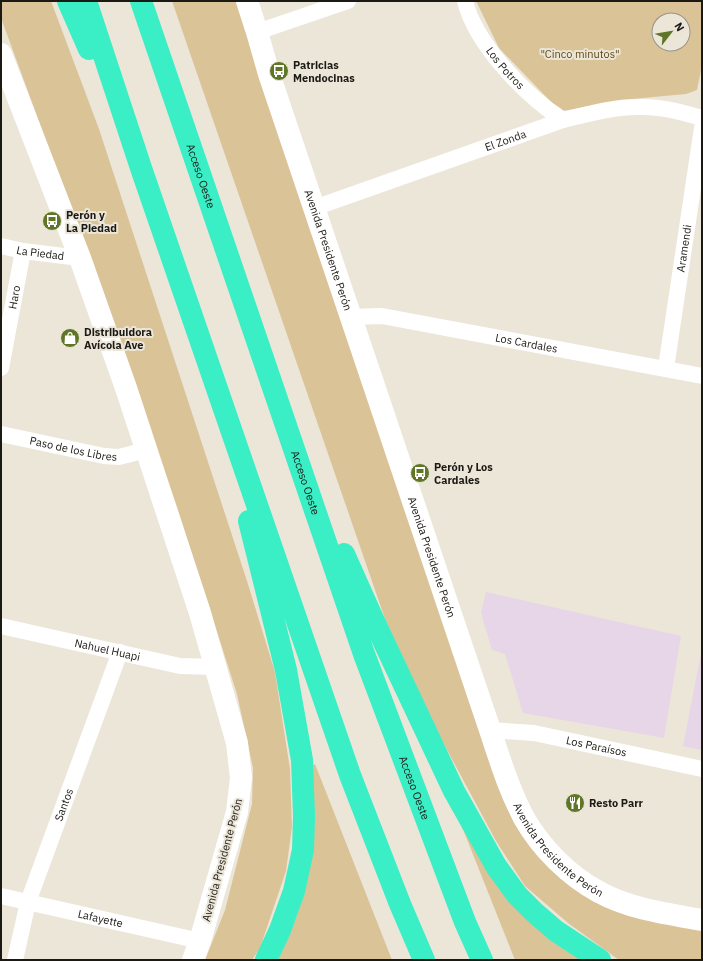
<svg xmlns="http://www.w3.org/2000/svg" width="703" height="961" viewBox="0 0 703 961" font-family="'IBM Plex Sans',sans-serif">
	<style>
		.industrial { fill: #e7d6e8 }
		.green { fill: #dbc398; fill-rule: evenodd }
		.lines { fill: none; stroke-linecap: round; stroke-linejoin: round }
		.street { stroke: #fff; stroke-width: 16 }
		.secondary { stroke: #fff; stroke-width: 22 }
		.highway { stroke: #3aeec6; stroke-width: 22 }
		.labels { text-anchor: middle; dominant-baseline: central; stroke-width: 4; stroke-linejoin: round; paint-order: stroke }
		.park-label { font-size: 11px; fill: #604815; stroke: #ece6d9 }
		.poi-label { font-size: 11px; font-weight: bold; fill: #1b1914; stroke: #ece6d9; text-anchor: start }
		.street-label { font-size: 11px; fill: #1b1914; stroke: #ece6d9 }
	</style>
	<rect width="100%" height="100%" fill="#ece6d9"/>
	<g class="industrial">
		<polygon points="486,592 681,636 664,738 523,713 505,654 492,650 481,613"/>
		<polygon points="702,648 702,750 683,746"/>
	</g>
	<g class="green">
		<polygon points="1,1 51,1 99,129 247,581 275,672 290,769 292,827 286,871 260,948 252,960 205,960 225,910 252,804 253,768 237,694 177,507 95,274 1,18"/>
		<polygon points="172,1 236,1 498,776 576,885 702,924 702,960 619,960 568,923 525,886 496,841 432,722 385,619"/>
		<path d="M476,1H702V65L697,90L686,94L632,99L562,111L553,104L499,48ZM659,20H683V44H659Z"/>
		<polygon points="315,764 392,960 278,960 297,915 306,879 310,766"/>
		<polygon points="447,789 478,843 591,960 515,960"/>
	</g>
	<g class="lines">
		<g class="street">
			<path id="s1" d="M465,1C476,45 526,96 563,120"/>
			<polyline points="257,32 348,1"/>
			<path id="s2" d="M314,208L563,120C588,114 613,107 638,107C660,106 681,112 702,118"/>
			<path id="s3" d="M1,246L23,251L80,258"/>
			<path id="s4" d="M351,317L382,316L702,376"/>
			<path id="s5" d="M1,368L23,251"/>
			<path id="s6" d="M666,368L702,128"/>
			<path id="s7" d="M1,434L104,456L119,457L146,450"/>
			<path id="s8" d="M1,626L180,666L216,667"/>
			<path id="s9" d="M490,730L534,733L702,769"/>
			<path id="s10" d="M1,896L200,941"/>
			<path id="s11" d="M15,960L28,902L120,652"/>
		</g>
		<g class="secondary">
			<path id="s12" d="M247,1L257,32L269,74L490,730C500,760 509,790 524,818C541,848 569,876 599,892C630,909 668,914 702,920"/>
			<polyline points="1,54 80,258 126,388 200,613 237,743 241,778 237,812 200,941 193,960"/>
		</g>
		<g class="highway">
			<polyline points="68,1 89,49"/>
			<polyline points="86,1 141,168 350,775 400,904 424,960"/>
			<path id="s13" d="M141,1L364,654L465,922L482,960"/>
			<polyline points="249,521 286,670 302,760 304,816 303,850 294,891 280,930 266,960"/>
			<polyline points="344,554 373,619 454,791 496,866 517,895 534,912 556,931 600,960"/>
		</g>
	</g>
	<defs>
		<g id="bus-disc" transform="scale(1)"><circle r="9.5" fill="#607627" stroke="#ece6d9"/><path d="M-5-6H5V4H4V6H2V4H-2V6H-4V4H-5ZM-3.5-4V0h7V-4ZM-3.5 1.2v1.5H-2V1.2ZM2 1.2v1.5H3.5V1.2Z" fill="#fff"/></g>
		<g id="shop-disc" transform="scale(1)"><circle r="9.5" fill="#607627" stroke="#ece6d9"/><path d="M-5-2.5h2.3a2.7 3.5 0 0 1 5.4 0H5L5.5 6h-11ZM-1.5-2.5h3a1.5 2.3 0 0 0-3 0Z" fill="#fff"/></g>
		<g id="restaurant-disc" transform="scale(1)"><circle r="9.5" fill="#607627" stroke="#ece6d9"/><path d="M-5-6h1v4h1v-4h1v4h1v-4h1v5L-1.5 .5V6h-2V.5L-5-1ZM5-6V6H3V1.5H1.5Q1.5-4 5-6Z" fill="#fff"/></g>
	</defs>
	<g fill-rule="evenodd">
		<use href="#bus-disc" x="279" y="71"/>
		<use href="#bus-disc" x="52" y="221"/>
		<use href="#shop-disc" x="70" y="338"/>
		<use href="#bus-disc" x="420" y="473"/>
		<use href="#restaurant-disc" x="575" y="803"/>
	</g>
	<g class="labels">
		<g class="park-label">
			<text x="580" y="54">"Cinco minutos"</text>
		</g>
		<g class="poi-label">
			<text x="293" y="65">Patricias<tspan x="293" dy="13">Mendocinas</tspan></text>
			<text x="66" y="215">Perón y<tspan x="66" dy="13">La Piedad</tspan></text>
			<text x="84" y="332">Distribuidora<tspan x="84" dy="13">Avícola Ave</tspan></text>
			<text x="434" y="467">Perón y Los<tspan x="434" dy="13">Cardales</tspan></text>
			<text x="589" y="803">Resto Parr</text>
		</g>
		<g class="street-label">
			<text stroke="none"><textPath href="#s1" startOffset="79">Los Potros</textPath></text>
			<text stroke="none"><textPath href="#s2" startOffset="203">El Zonda</textPath></text>
			<text stroke="none"><textPath href="#s13" startOffset="185">Acceso Oeste</textPath></text>
			<text stroke="none"><textPath href="#s6" startOffset="121">Aramendi</textPath></text>
			<text stroke="none"><textPath href="#s12" startOffset="262">Avenida Presidente Perón</textPath></text>
			<text stroke="none"><textPath href="#s3" startOffset="40">La Piedad</textPath></text>
			<text stroke="none"><textPath href="#s5" startOffset="72">Haro</textPath></text>
			<text stroke="none"><textPath href="#s4" startOffset="178">Los Cardales</textPath></text>
			<text stroke="none"><textPath href="#s7" startOffset="74">Paso de los Libres</textPath></text>
			<text stroke="none"><textPath href="#s13" startOffset="509">Acceso Oeste</textPath></text>
			<text stroke="none"><textPath href="#s12" startOffset="586">Avenida Presidente Perón</textPath></text>
			<text stroke="none"><textPath href="#s8" startOffset="109">Nahuel Huapi</textPath></text>
			<text stroke="none"><textPath href="#s9" startOffset="108">Los Paraísos</textPath></text>
			<text stroke="none"><textPath href="#s13" startOffset="833">Acceso Oeste</textPath></text>
			<text stroke="none"><textPath href="#s11" startOffset="163">Santos</textPath></text>
			<text stroke="none"><textPath href="#s12" startOffset="910">Avenida Presidente Perón</textPath></text>
			<text transform="translate(222 860) rotate(-75)">Avenida Presidente Perón</text>
			<text stroke="none"><textPath href="#s10" startOffset="102">Lafayette</textPath></text>
		</g>
	</g>
	<rect width="703" height="961" fill="none" stroke="#1b1914" stroke-width="4"/>
	<g transform="translate(671 32) rotate(59)"><circle r="19" fill="#ece6d9" stroke="#98948a"/>
	<path d="M0-3L7 15L0 10L-7 15Z" fill="#607627"/>
	<text y="-6" font-size="11" font-weight="bold" text-anchor="middle" fill="#1b1914">N</text>
	</g>
</svg>
